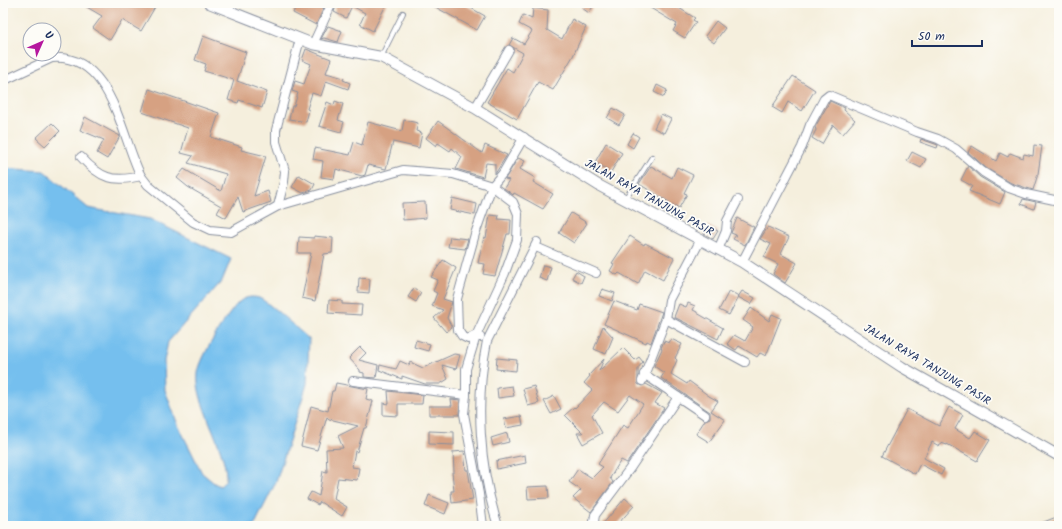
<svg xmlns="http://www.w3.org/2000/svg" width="1062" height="529" viewBox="0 0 1062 529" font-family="Kalam,sans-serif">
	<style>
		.water { fill: #75bfee; stroke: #4877a6 }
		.building { fill: #d6a182 }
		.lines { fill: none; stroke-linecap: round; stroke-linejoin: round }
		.service-casing { stroke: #888f9e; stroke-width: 6 }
		.minor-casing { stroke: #888f9e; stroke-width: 10 }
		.tertiary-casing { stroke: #888f9e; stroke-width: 12 }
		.service { stroke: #fff; stroke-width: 4 }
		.minor { stroke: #fff; stroke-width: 8 }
		.tertiary { stroke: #fff; stroke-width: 10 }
		.labels { text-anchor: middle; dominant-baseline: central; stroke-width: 3.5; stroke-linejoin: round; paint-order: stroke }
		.street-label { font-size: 11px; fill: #1b2f5e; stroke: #fdfcf7 }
	</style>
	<rect width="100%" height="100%" fill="#fdfcf7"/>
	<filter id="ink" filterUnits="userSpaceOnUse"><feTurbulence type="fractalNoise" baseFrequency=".025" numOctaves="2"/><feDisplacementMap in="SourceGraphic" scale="8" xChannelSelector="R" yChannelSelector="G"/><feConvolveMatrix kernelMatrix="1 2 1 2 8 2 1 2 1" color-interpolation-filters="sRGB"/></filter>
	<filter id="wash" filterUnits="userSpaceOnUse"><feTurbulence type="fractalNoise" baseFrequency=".012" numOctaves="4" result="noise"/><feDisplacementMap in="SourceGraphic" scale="16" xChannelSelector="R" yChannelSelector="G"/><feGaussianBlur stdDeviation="0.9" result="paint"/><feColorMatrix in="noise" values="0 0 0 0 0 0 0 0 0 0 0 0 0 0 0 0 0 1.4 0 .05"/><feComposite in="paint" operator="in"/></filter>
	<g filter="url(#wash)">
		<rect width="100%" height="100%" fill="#f5efdd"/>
		<path class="water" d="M3,168L44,171L88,208L150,219L231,259L222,281L168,342L164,361L165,390L178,425L202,473L214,483L220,486C224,483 226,481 226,476C225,445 194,402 198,373C200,357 227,314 239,302C245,297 252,296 259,298C266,300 301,332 309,339L307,384L276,482L254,526H3V354L7,324L3,323Z"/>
		<g id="blocks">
			<g class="building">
				<polygon points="80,3 146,3 155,7 141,31 122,20 110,40 93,28 102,16"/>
				<polygon points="297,3 326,3 316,25 293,13"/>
				<polygon points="337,3 387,3 373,31 360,24 365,13 352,6 346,18 334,12"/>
				<polygon points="428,3 462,3 485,16 477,30"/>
				<polygon points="584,3 595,3 589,13 582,8"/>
				<polygon points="642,3 671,3 695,18 693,20 696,22 685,38 673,31 677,24"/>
				<polygon points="533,8 548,10 547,30 562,39 572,19 586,27 573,56 553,90 538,82 517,119 487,102 507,68 513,72 523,53 509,45 513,38 524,44 532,31 519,24 523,15 532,19"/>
				<polygon points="716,21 725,28 714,43 705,36"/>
				<polygon points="328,26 342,31 338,42 324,38 321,39"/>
				<polygon points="203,36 246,52 237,81 267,92 262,108 239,100 238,103 228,100 234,80 204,71 206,64 195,60"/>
				<polygon points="306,49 331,59 326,73 344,78 343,80 350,83 348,89 326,81 321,96 312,93 307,109 309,110 306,122 289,119 292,106 294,106 298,93 292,91 295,81 304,84 311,64 302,60"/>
				<polygon points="793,76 815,90 802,111 788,102 782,113 772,107"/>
				<polygon points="657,85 667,90 664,97 654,92"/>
				<polygon points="149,89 219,113 211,137 242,147 241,150 266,156 254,196 268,191 271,202 243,212 238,197 226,218 217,213 221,206 188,187 177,178 184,169 221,191 226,174 188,163 193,156 181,153 188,128 142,112"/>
				<polygon points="335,101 343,104 338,120 344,122 341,132 319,126 327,102 334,105"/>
				<polygon points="830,101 845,108 844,110 855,120 843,134 833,125 822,144 812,138 816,130 815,127"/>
				<polygon points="613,108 625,115 619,125 607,118"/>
				<polygon points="661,114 671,119 664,133 654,128"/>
				<polygon points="85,117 120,136 107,159 97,153 104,140 80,130"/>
				<polygon points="404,120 418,123 416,131 422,133 419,148 393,142 386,169 368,165 365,175 362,176 336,169 334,179 321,177 323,161 313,159 315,148 350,155 354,142 362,145 368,122 402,131"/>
				<polygon points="438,121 482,153 485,145 507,155 495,174 495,164 486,163 483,177 456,169 462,157 452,148 450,151 438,143 436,146 426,138"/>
				<polygon points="52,123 60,131 45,146 36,138"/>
				<polygon points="633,133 639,137 633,148 627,144"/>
				<polygon points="921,139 938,145 937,148 920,142"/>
				<polygon points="606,143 622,153 611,172 595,162"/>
				<polygon points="1034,145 1042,146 1038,174 1033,190 1011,183 986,168 968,152 972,146 996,161 1000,153 1008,157 1010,153 1023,158 1024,154 1033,156"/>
				<polygon points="912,152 926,159 921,168 907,161"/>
				<polygon points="518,158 525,161 520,169 535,178 533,182 553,194 543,209 514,193 513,195 504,188 509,180 505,179"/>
				<polygon points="651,166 672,178 677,167 693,175 684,193 687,194 679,208 639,184"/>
				<polygon points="968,166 980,177 1005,192 1000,204 969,191 972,186 961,180"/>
				<polygon points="299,175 315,184 312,190 303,193 292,187"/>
				<polygon points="452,198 477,204 475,215 450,210"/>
				<polygon points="1023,199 1036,202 1034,209 1021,204"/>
				<polygon points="425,202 426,218 403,220 402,203"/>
				<polygon points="571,213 587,223 574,243 559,233"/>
				<polygon points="490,215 499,216 498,219 511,220 510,234 507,234 495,276 483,274 485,264 478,263 484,237 486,238"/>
				<polygon points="737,218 754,227 745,245 733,239 736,235 731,233"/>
				<polygon points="708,226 718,231 713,239 704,234"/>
				<polygon points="768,227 789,237 781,254 797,263 785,283 773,274 778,264 764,257 771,244 760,239"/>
				<polygon points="314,236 333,238 332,253 324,254 315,301 302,298 311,253 298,253 299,237 314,238"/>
				<polygon points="630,236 644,245 645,243 674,258 663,280 645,270 638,284 619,273 617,275 610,271 614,264 612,263"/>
				<polygon points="450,237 468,239 465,249 448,247"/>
				<polygon points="443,260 456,268 443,299 452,302 447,318 452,327 446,332 434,318 443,310 432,306 437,293 433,291 438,280 431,277"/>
				<polygon points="543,265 551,267 547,281 539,278"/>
				<polygon points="576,271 584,276 581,283 572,278"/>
				<polygon points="359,278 370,279 369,293 358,292"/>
				<polygon points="414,288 421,293 416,302 408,297"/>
				<polygon points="602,289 615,293 612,301 599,296"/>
				<polygon points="729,291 739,296 729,315 719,310"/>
				<polygon points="742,291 755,298 751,304 738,297"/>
				<polygon points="329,300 342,301 342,304 362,305 361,315 328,313"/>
				<polygon points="614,301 637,310 639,304 662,312 651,343 647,341 646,343 604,324"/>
				<polygon points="688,303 695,306 693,310 697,312 697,313 723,328 718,339 674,317 679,304 686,307"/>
				<polygon points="751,308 769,321 772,314 781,318 766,356 760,353 757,357 739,346 736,350 727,344 734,335 745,341 753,327 743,320"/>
				<polygon points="603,326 613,337 606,354 594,349"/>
				<polygon points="671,339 682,344 675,358 677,360 671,374 687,384 689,381 709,396 718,401 711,411 725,420 709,442 696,434 705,420 710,418 710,412 661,378 664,373 654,366 662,349 661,348 664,341 669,343"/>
				<polygon points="416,340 430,344 428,351 414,347"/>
				<polygon points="360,347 366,353 359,360 378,365 376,378 364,377 364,373 360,372 360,370 349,358"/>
				<polygon points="623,348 635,360 639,357 643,362 638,368 638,384 642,386 646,384 662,393 655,403 664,408 627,463 621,460 610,478 613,482 591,512 573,498 581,490 569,482 578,469 592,478 603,467 598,464 623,425 628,428 643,404 630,395 618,411 604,402 592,415 602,433 583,444 577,433 583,433 565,415 574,407 575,408 592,390 584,383 590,376 589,375 604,359 599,371"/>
				<polygon points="454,354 460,355 456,369 442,365 448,379 440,384 425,384 402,376 402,379 379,370 380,365 396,369 400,361 409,365 410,362 423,368"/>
				<polygon points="497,358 517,360 516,371 496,369"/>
				<polygon points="336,383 368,389 366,399 373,401 366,428 364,428 357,452 355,451 352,467 359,468 357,480 338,478 334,499 347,507 342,516 320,502 318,505 307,499 311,492 319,496 323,471 327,472 326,449 343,448 338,436 358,426 329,419 327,417 317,450 301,446 311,406 328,411 332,391 334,391"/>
				<polygon points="512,386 514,396 498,398 497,388"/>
				<polygon points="534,386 539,403 528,406 523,389"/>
				<polygon points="388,391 423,395 422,404 398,404 398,416 383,415 383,403 389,404"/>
				<polygon points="554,396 561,409 551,414 544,401"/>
				<polygon points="451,399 460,400 459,415 429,415 429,406 452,406"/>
				<polygon points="949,407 963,415 955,429 970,438 975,431 990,440 977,461 947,444 947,445 941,443 939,446 932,442 924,458 944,469 941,475 920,464 915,474 882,456 907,409 939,426"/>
				<polygon points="521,416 523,425 506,428 504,419"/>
				<polygon points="429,431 454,432 454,445 429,444"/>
				<polygon points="507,433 509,442 493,446 491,438"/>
				<polygon points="464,451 466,470 468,470 473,500 452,503 451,491 454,491 452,472 454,472 453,452"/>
				<polygon points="525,455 526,463 497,469 496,461"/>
				<polygon points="548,486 549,498 528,499 527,487"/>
				<polygon points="429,495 449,503 445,514 425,506"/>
				<polygon points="625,498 634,506 616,526 601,526"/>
				<polygon points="1059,516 1059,526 1036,526 1036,525"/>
			</g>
		</g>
	</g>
	<g filter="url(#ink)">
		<use href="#blocks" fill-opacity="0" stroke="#888f9e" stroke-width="1"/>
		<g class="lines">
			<g class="service-casing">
				<g id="service">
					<polyline points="381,57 403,13"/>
					<polyline points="625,199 652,157"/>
				</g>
			</g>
			<g class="minor-casing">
				<g id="minor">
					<polyline points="313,44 332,3"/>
					<path d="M3,81L52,58C112,53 121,137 141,176L148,185L193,222L210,230L231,232L278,206L403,170L453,174L492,186L513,202L518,214L517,240L505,273L476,336L466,369V395L464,414L479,494L483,526"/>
					<polyline points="475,108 509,50"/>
					<path d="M81,157C100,178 113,183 141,176"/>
					<polyline points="278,206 284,182 285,171 276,142 276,130 300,39"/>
					<polyline points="536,247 596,273"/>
					<polyline points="718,250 726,231 727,221 738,200"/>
					<polyline points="742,262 802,147 810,125 824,99 829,95 917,132 938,139 956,149 983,172 1009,188 1026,194 1059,201"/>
					<polyline points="666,319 745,362"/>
					<polyline points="480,337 474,336 468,339 462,336 458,330 457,299 475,234 492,186 503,173 524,137"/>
					<polyline points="644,374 705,415"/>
					<polyline points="353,381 466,395"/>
					<polyline points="642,381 666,319 669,300 700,241"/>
					<path d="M498,526C479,467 475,401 487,341L537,242"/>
					<polyline points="596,526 594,521 595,515 631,467 678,397"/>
				</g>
			</g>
			<g class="tertiary-casing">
				<polyline id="tertiary" points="209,3 313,44 381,57 475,108 598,185 742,262 902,367 1059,456"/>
			</g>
			<use href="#service" class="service"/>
			<use href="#minor" class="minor"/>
			<use href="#tertiary" class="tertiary"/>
		</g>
	</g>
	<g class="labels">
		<g class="street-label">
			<text transform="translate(649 198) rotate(29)">JALAN RAYA TANJUNG PASIR</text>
			<text transform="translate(927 365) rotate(31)">JALAN RAYA TANJUNG PASIR</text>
		</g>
	</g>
	<rect width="1062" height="529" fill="none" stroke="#fdfcf7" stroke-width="16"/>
	<g transform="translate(42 42) rotate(45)"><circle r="19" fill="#fdfcf7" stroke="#a3aaba"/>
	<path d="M0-3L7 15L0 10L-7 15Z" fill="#b5179e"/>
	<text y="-6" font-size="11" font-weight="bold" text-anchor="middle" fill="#1b2f5e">U</text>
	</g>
	<path d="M912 40v6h70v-6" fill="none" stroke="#1b2f5e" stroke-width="2"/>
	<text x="918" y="40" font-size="12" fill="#1b2f5e" stroke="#fdfcf7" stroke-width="3" paint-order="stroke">50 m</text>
</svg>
